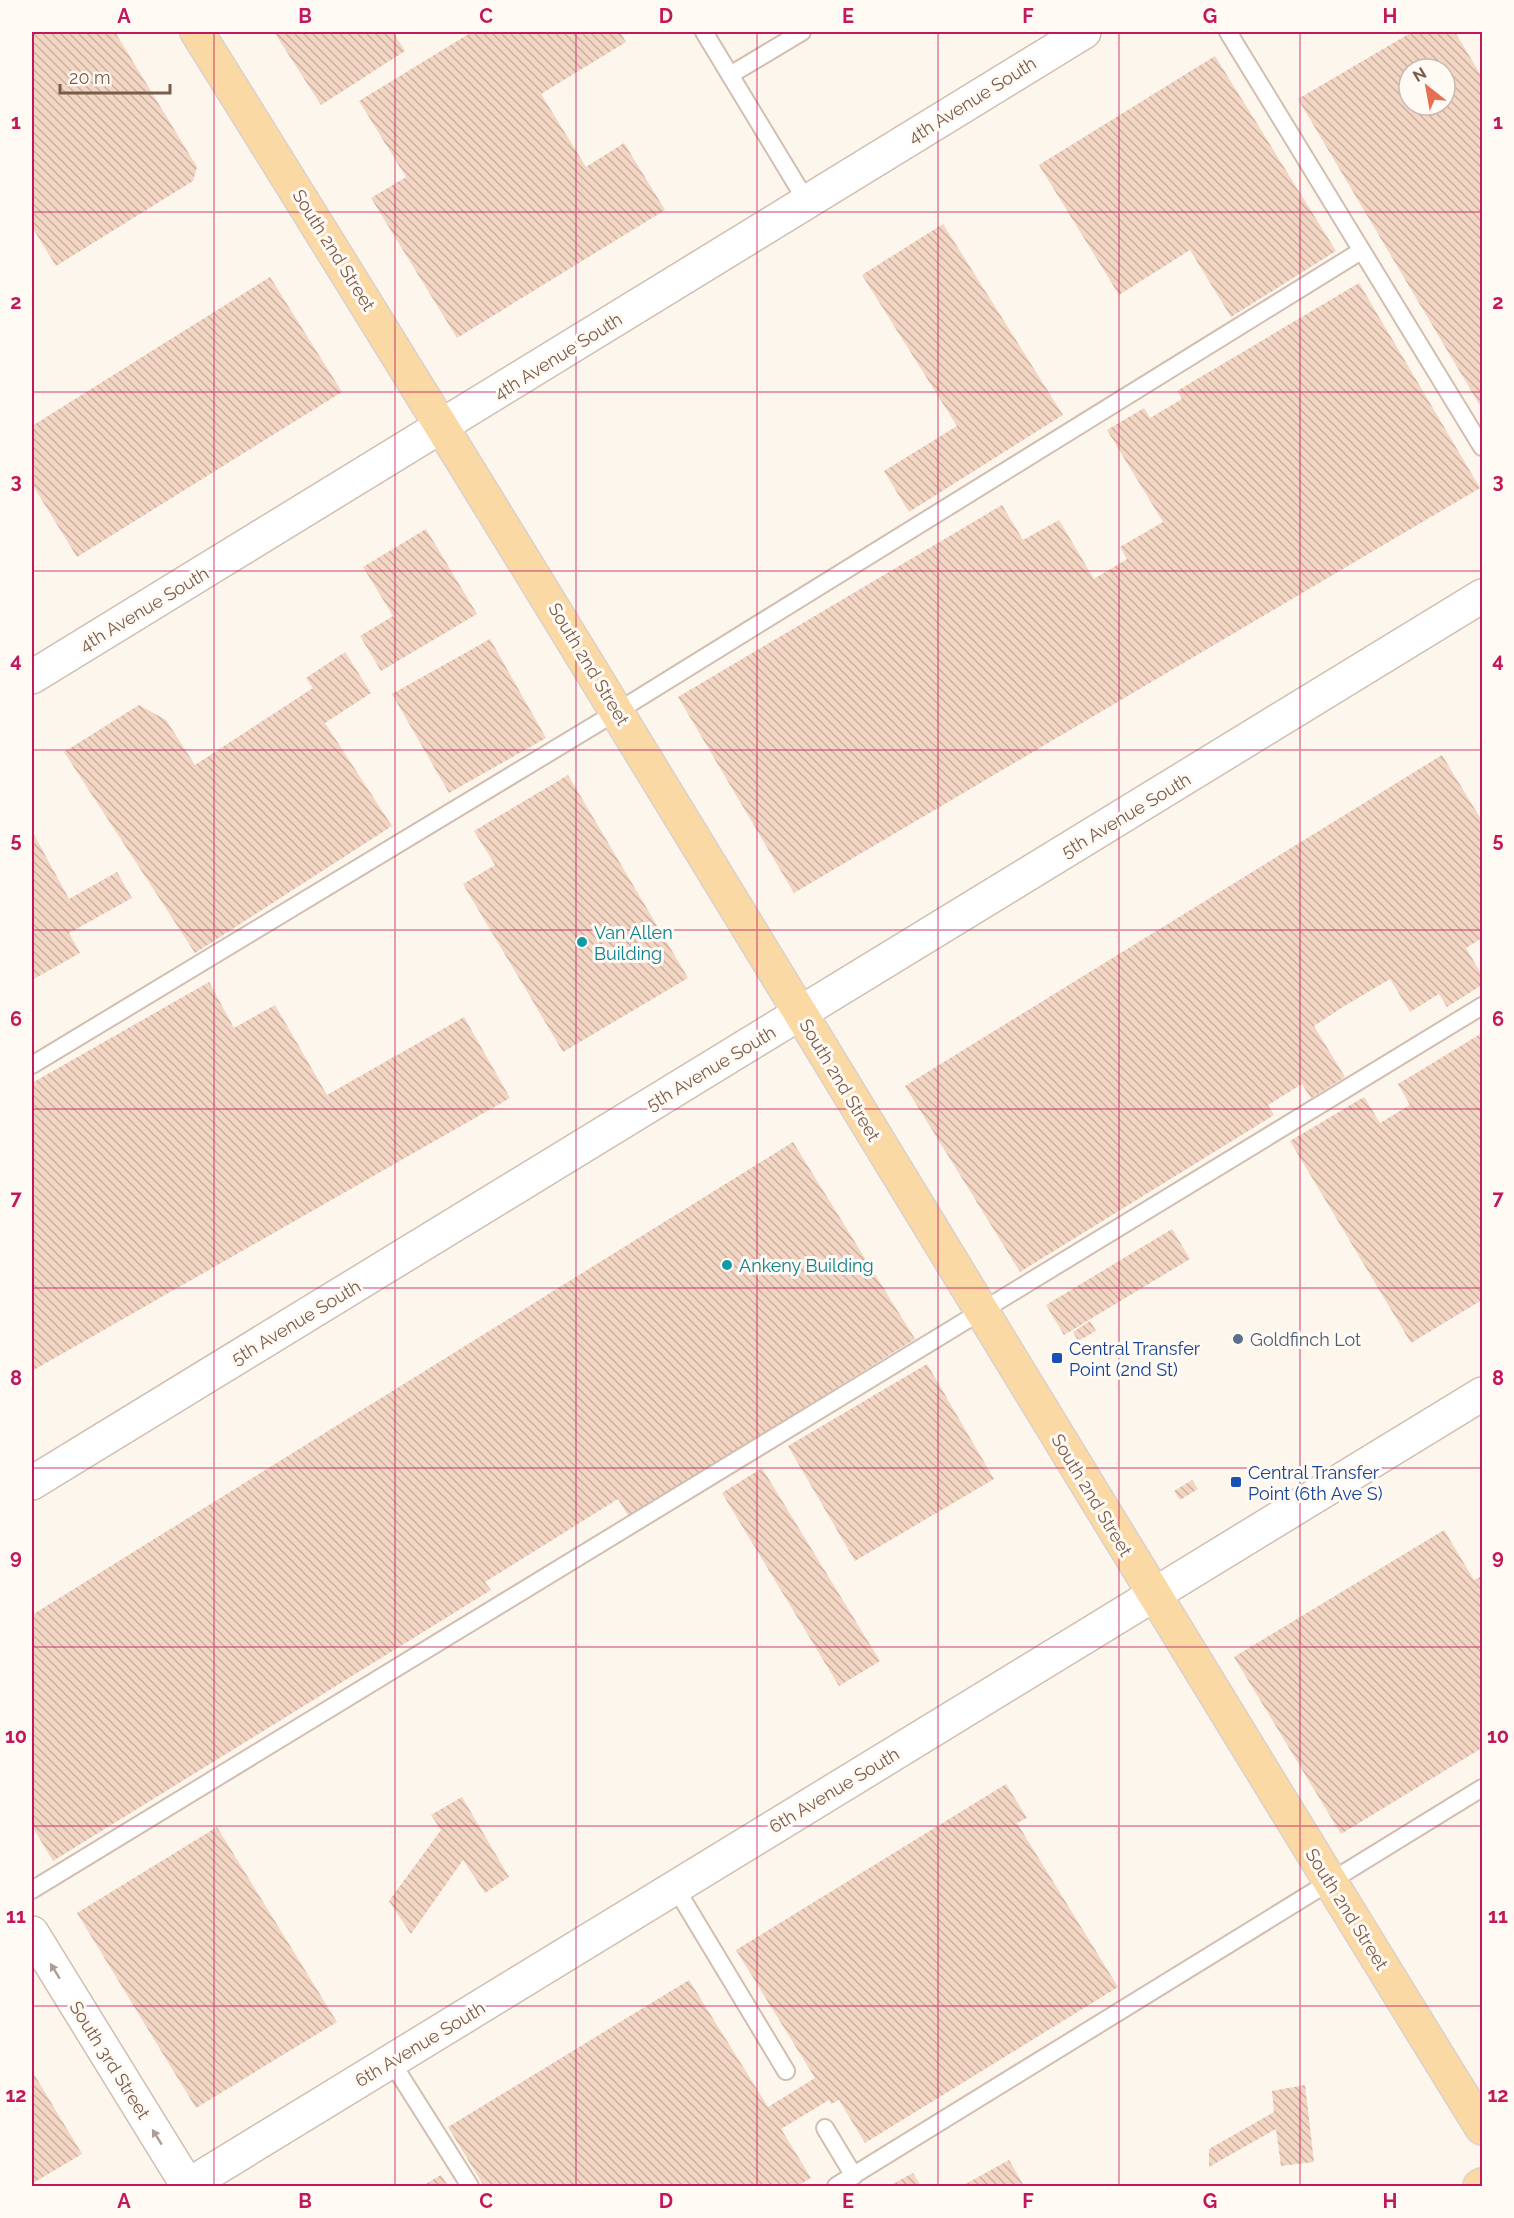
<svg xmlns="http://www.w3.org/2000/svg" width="1514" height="2218" viewBox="0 0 1514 2218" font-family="Raleway,sans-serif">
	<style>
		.building { fill: url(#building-back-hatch); fill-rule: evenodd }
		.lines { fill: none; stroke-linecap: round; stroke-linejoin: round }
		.service-casing { stroke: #d1beb0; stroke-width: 20 }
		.minor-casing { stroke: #d1beb0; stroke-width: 36 }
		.tertiary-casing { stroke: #d1beb0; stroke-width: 36 }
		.primary-casing { stroke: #dad1cd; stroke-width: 36 }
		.service { stroke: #fff; stroke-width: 16 }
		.minor { stroke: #fff; stroke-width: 33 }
		.tertiary { stroke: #fff; stroke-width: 33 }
		.primary { stroke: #fbd9a5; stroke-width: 33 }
		.oneway { fill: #af9d94 }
		.grid { fill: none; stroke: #c2185b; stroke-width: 1.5; stroke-opacity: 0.55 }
		.culture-dot { fill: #0f9aa8; stroke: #fffaf3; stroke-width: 2 }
		.service-dot { fill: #5c6f8a; stroke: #fffaf3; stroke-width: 2 }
		.transit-dot { fill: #1a4fb4; stroke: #fffaf3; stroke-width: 2 }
		.labels { text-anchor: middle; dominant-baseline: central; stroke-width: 6; stroke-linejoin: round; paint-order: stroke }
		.street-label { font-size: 18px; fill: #7a5c4d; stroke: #fffaf3 }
		.culture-label { font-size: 18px; fill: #0d838f; stroke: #fffaf3; text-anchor: start }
		.service-label { font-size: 18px; fill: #4e5e75; stroke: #fffaf3; text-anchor: start }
		.transit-label { font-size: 18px; fill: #164399; stroke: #fffaf3; text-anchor: start }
		.neatline { fill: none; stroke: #c2185b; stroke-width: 2 }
		.grid-label { font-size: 20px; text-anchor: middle; font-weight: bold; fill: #c2185b }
	</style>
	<defs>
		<pattern id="building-back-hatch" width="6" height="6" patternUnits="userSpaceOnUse" patternTransform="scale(1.5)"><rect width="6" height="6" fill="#f3d5c3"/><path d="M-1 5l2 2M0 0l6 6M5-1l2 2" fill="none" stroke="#cab0a1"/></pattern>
	</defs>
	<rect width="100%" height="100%" fill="#fdf6ec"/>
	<g class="building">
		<polygon points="32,32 115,32 197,167 193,181 56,266 32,227"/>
		<polygon points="274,32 393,32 405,51 321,105"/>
		<polygon points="472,32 620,32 626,42 541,94 586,167 624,143 665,210 457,338 371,198 406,177 359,101"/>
		<path d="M1412,32H1455L1482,77V409L1298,99ZM1409,69H1445V105H1409Z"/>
		<polygon points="1215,56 1336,251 1231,317 1190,250 1119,295 1039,165"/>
		<polygon points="943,224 1063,415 909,512 884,471 957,426 862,275"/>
		<polygon points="270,277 342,392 77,557 32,484 32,426"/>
		<polygon points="1359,283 1480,488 794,893 678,697 1002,505 1023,540 1059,520 1094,579 1127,559 1120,547 1163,522 1107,430 1144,408 1150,418 1182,399 1177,391"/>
		<polygon points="426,529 477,614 381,671 360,636 393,616 363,567"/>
		<polygon points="490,639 546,738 449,793 392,694"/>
		<polygon points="345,652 371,693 325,723 392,826 195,953 64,752 139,705 166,720 195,765 313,688 306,678"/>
		<polygon points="1442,755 1482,821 1482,938 1466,948 1482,975 1482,985 1447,1007 1439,994 1410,1012 1390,979 1346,1005 1314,1026 1345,1077 1311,1098 1302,1084 1268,1105 1274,1115 1020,1272 905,1086"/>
		<polygon points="568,775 688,978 563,1052 463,884 495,865 474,831"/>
		<polygon points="32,831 69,899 117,872 132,898 69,933 80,953 32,980"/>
		<polygon points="209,982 234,1028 275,1005 327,1095 464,1017 510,1098 32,1371 32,1083"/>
		<polygon points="1482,1033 1482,1300 1411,1343 1290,1141 1364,1097 1380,1123 1410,1105 1398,1084"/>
		<polygon points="793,1142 915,1339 629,1517 618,1499 485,1582 491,1590 53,1861 32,1826 32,1615"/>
		<polygon points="1172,1229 1190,1259 1064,1335 1046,1305"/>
		<polygon points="1090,1321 1096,1331 1078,1341 1073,1332"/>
		<polygon points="927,1364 994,1479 855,1561 788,1446"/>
		<polygon points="762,1468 880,1661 839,1686 722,1493"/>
		<polygon points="1192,1480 1198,1489 1180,1500 1174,1491"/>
		<polygon points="1444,1530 1474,1580 1482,1576 1482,1748 1341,1834 1234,1657"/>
		<polygon points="1006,1784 1027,1818 1017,1823 1118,1987 865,2143 839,2100 831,2104 829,2100 781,2129 811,2178 797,2186 484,2186 448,2127 689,1980 768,2107 815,2078 736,1950"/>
		<polygon points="462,1797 509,1877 485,1893 463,1860 411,1934 389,1901 441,1830 431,1815"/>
		<polygon points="217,1827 337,2022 196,2108 77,1913"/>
		<polygon points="32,2071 82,2154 33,2183 32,2180"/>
		<polygon points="1305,2085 1314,2162 1281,2166 1276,2129 1209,2167 1209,2149 1274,2112 1272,2091"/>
		<polygon points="1009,2160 1024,2186 962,2186"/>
		<polygon points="913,2173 921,2186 889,2186"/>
		<polygon points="441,2175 448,2186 422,2186"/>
	</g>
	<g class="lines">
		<g class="service-casing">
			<g id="service">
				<polyline points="704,32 807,202"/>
				<polyline points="1228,32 1482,447"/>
				<polyline points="730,75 802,32"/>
				<polyline points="32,1065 618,711 1361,251"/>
				<polyline points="675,1887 786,2071"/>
				<polyline points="32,1890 1482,1006"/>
				<polyline points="391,2061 470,2186"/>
				<polyline points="825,2128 854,2176"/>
				<polyline points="836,2186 1482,1788"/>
			</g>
		</g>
		<g class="minor-casing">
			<g id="minor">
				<polyline points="32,677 1084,32"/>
				<polyline points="32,1483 1482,596"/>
				<polyline points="187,2186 1482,1394"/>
			</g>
		</g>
		<g class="tertiary-casing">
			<polyline id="tertiary" points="32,1933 188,2186"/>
		</g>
		<g class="primary-casing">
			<g id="primary">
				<path d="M197,32C631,727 1051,1431 1482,2128"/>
				<polyline points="1480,2186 1482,2185"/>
			</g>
		</g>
		<use href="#service" class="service"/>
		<use href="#minor" class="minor"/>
		<use href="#tertiary" class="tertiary"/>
		<use href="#primary" class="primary"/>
	</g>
	<defs><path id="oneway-solid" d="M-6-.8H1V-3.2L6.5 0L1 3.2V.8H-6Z" transform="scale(1.5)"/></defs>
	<g class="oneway">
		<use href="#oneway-solid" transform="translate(55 1971) rotate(-122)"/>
		<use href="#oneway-solid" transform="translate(157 2137) rotate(-122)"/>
	</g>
	<path class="grid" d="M214,32V2186M395,32V2186M576,32V2186M757,32V2186M938,32V2186M1119,32V2186M1300,32V2186M32,212H1482M32,392H1482M32,571H1482M32,750H1482M32,930H1482M32,1109H1482M32,1288H1482M32,1468H1482M32,1647H1482M32,1826H1482M32,2006H1482"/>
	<g class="culture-dot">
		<circle cx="582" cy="942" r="6"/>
		<circle cx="727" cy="1265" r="6"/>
	</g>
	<circle class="service-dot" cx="1238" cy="1339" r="6"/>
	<g class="transit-dot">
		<rect x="1051" y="1352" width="12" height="12" rx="3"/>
		<rect x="1230" y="1476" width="12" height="12" rx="3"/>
	</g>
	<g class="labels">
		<g class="street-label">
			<text transform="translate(972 100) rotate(-32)">4th Avenue South</text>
			<text transform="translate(334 250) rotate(58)">South 2nd Street</text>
			<text transform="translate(558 356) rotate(-32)">4th Avenue South</text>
			<text transform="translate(144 609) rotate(-31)">4th Avenue South</text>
			<text transform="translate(589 664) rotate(59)">South 2nd Street</text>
			<text transform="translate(1126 815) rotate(-31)">5th Avenue South</text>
			<text transform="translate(711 1068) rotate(-31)">5th Avenue South</text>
			<text transform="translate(840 1080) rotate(59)">South 2nd Street</text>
			<text transform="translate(296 1322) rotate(-31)">5th Avenue South</text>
			<text transform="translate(1092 1495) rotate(59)">South 2nd Street</text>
			<text transform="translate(834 1790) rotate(-31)">6th Avenue South</text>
			<text transform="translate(1347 1909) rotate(58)">South 2nd Street</text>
			<text transform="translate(420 2044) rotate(-31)">6th Avenue South</text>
			<text transform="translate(110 2060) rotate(58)">South 3rd Street</text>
		</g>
		<g class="culture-label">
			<text x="594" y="932">Van Allen<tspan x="594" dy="21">Building</tspan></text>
			<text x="739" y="1265">Ankeny Building</text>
		</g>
		<g class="service-label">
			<text x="1250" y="1339">Goldfinch Lot</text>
		</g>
		<g class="transit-label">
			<text x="1069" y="1348">Central Transfer<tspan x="1069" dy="21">Point (2nd St)</tspan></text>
			<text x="1248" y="1472">Central Transfer<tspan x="1248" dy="21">Point (6th Ave S)</tspan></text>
		</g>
	</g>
	<rect width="1514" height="2218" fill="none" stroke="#fffaf3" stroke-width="66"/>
	<g transform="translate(1427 87) rotate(329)"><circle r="28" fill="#fffaf3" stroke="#cabbb1" stroke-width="1.5"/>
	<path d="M0-4.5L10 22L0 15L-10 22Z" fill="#e76f51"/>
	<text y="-9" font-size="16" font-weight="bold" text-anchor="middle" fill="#7a5c4d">N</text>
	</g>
	<path d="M60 84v9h110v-9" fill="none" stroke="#7a5c4d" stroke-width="3"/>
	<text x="69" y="84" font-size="18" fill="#7a5c4d" stroke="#fffaf3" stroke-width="4.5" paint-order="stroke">20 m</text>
	<rect x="33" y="33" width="1448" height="2152" class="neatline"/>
	<g class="grid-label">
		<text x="124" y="23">A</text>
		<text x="305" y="23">B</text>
		<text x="486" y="23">C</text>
		<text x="666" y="23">D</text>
		<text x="848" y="23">E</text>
		<text x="1028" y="23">F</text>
		<text x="1210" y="23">G</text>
		<text x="1390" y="23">H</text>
		<text x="16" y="129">1</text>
		<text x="1498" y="129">1</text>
		<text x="16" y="309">2</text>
		<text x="1498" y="309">2</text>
		<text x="16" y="488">3</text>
		<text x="1498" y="488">3</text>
		<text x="16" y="667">4</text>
		<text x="1498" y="667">4</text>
		<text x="16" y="847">5</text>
		<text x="1498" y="847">5</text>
		<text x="16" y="1026">6</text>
		<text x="1498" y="1026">6</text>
		<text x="16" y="1205">7</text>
		<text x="1498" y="1205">7</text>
		<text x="16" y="1385">8</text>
		<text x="1498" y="1385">8</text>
		<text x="16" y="1564">9</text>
		<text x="1498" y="1564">9</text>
		<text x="16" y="1743">10</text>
		<text x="1498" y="1743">10</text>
		<text x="16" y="1923">11</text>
		<text x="1498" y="1923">11</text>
		<text x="16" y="2102">12</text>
		<text x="1498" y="2102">12</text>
		<text x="124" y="2208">A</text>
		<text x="305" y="2208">B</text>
		<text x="486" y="2208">C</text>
		<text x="666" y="2208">D</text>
		<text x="848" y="2208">E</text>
		<text x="1028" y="2208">F</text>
		<text x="1210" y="2208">G</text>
		<text x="1390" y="2208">H</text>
	</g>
</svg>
